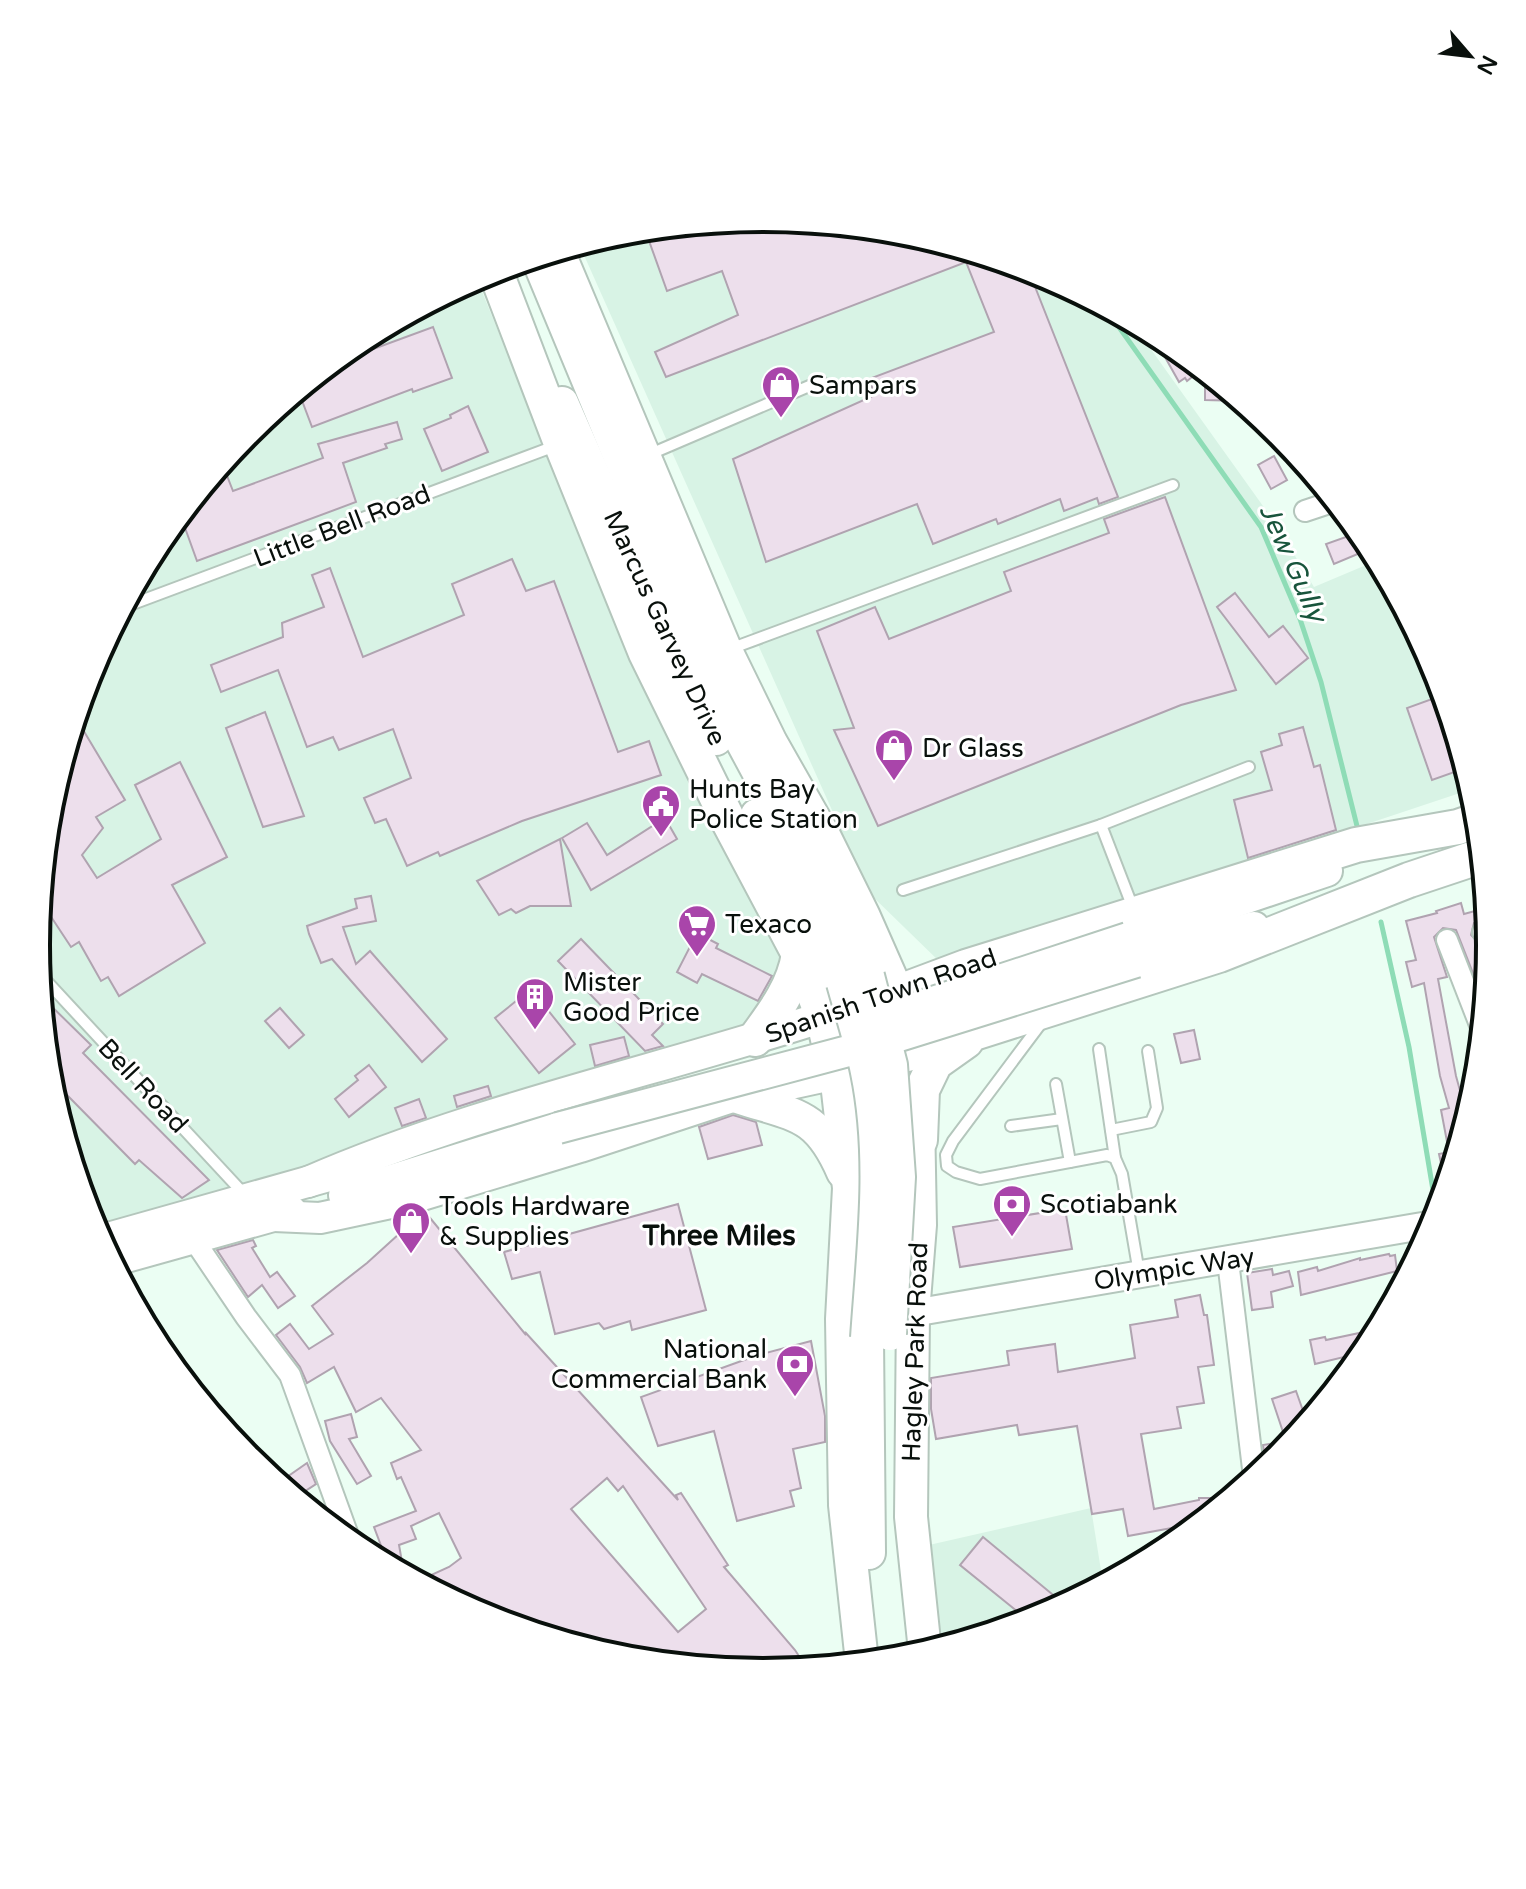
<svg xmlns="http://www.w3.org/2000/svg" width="1526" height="1889" viewBox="0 0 1526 1889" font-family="'Varela Round',sans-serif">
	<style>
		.built { fill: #d8f3e5 }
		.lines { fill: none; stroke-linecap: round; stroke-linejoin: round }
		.stream { stroke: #8edcb6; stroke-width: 5 }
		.building { fill: #eddfec; stroke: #b0a3b0; stroke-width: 2; fill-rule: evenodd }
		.service-casing { stroke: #b4c6bc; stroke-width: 14 }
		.minor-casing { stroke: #b4c6bc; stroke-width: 24 }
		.tertiary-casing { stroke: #b4c6bc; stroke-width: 30 }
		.secondary-casing { stroke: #b4c6bc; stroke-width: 34 }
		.primary-casing { stroke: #b4c6bc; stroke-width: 36 }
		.trunk-casing { stroke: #b4c6bc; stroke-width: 38 }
		.service { stroke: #fff; stroke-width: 10 }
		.minor { stroke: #fff; stroke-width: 20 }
		.tertiary { stroke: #fff; stroke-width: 26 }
		.secondary { stroke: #fff; stroke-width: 30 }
		.primary { stroke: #fff; stroke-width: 32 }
		.trunk { stroke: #fff; stroke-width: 34 }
		.secondary-bridge-casing { stroke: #b4c6bc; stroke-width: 34; stroke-linecap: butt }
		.primary-bridge-casing { stroke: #b4c6bc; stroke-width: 36; stroke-linecap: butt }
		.secondary-bridge { stroke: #fff; stroke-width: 30 }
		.primary-bridge { stroke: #fff; stroke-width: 32 }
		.labels { text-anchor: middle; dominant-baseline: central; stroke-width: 6; stroke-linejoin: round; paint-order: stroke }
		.poi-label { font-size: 26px; fill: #09100c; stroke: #fff; text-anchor: start }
		.street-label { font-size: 26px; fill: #09100c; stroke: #fff }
		.water-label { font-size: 28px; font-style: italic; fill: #18543c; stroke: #fff }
		.neighbourhood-label { font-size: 28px; font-weight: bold; fill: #09100c; stroke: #fff }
		.rim { fill: none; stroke: #09100c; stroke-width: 4 }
	</style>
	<rect width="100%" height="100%" fill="#ebfef3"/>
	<g class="built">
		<polygon points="763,218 905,232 1042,273 1130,320 1273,520 1314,587 1378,560 1435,667 1472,789 943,965 869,893 579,244 622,231"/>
		<polygon points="476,277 633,660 792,956 755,1039 97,1233 91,1222 50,1086 36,944 50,802 92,666 159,540 249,430 359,340"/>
		<polygon points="1091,1508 1103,1583 1041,1616 939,1647 929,1545"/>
	</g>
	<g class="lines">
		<g class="stream">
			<polyline points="1104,306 1261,527 1300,619 1321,682 1357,826"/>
			<polyline points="1381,922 1409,1047 1437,1214"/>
		</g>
	</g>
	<g class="building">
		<polygon points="763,218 905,232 1028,269 1118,497 1099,504 1097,498 1064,511 1060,499 998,524 996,519 933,544 917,504 766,562 733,459 875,395 869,379 994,332 966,262 666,377 655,352 738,315 722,271 667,291 648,238 683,225"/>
		<polygon points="433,327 452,378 413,392 412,389 312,427 298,390 327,366"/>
		<polygon points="1151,332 1167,340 1202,369 1187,381 1185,378 1179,382"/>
		<polygon points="1205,372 1218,382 1241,401 1205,400"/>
		<polygon points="468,406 488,452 442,471 424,429 451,418 450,415"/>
		<polygon points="397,422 402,439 385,444 387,448 343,463 356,502 197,561 180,514 222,463 233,491 323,458 318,444"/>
		<polygon points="1274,456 1287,480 1271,489 1258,465"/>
		<polygon points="1165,497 1236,690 1181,705 878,826 834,730 854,728 817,631 875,607 889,639 1011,591 1004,572 1109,533 1104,519"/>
		<polygon points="1360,532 1372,548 1334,564 1326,544"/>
		<polygon points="512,559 526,591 554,581 618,752 649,741 661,775 522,821 440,856 438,852 407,866 386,819 375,823 364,798 411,778 393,729 339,750 333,737 307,747 278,670 221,692 211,665 283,637 282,623 324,607 312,575 330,568 363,657 464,615 452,584"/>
		<polygon points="1235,593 1269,637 1283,626 1308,658 1276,684 1217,607"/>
		<polygon points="1443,695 1466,768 1432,780 1407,708"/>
		<polygon points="265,712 304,816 263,827 226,728"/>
		<polygon points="76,718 125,800 96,817 103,828 82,855 97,878 161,839 135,785 180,762 227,857 172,885 205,943 119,996 108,977 101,981 79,942 71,947 40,900 50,802"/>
		<polygon points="1303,727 1314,767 1320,765 1336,830 1248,858 1234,800 1272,790 1261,752 1282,745 1279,734"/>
		<polygon points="665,818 677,839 591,890 562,838 587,823 607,855"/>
		<polygon points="560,839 571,906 530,906 516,913 511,909 499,915 477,881"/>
		<polygon points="371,896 376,921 343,927 356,964 370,951 447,1039 422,1062 332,959 321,963 309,934 307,926 357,908 355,899"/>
		<polygon points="1461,903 1464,914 1486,908 1487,917 1474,923 1471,935 1480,944 1490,945 1484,1001 1456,930 1443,928 1434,937 1447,977 1438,979 1456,1076 1464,1105 1471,1104 1446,1186 1439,1154 1449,1152 1441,1110 1449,1108 1440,1076 1424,983 1412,987 1406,962 1416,960 1406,921 1437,913 1436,911"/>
		<polygon points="697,933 718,944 716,948 772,976 758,1001 702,974 697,983 677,972"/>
		<polygon points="581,939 663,1024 652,1035 663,1046 645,1051 558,961"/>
		<polygon points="531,989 575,1044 539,1073 495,1018"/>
		<polygon points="41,996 91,1045 83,1053 209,1180 182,1198 139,1160 135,1164 66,1094 56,1105 50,1086"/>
		<polygon points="280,1008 304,1035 289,1048 265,1021"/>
		<polygon points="1194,1030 1200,1059 1181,1063 1174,1034"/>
		<polygon points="624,1037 629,1056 595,1066 590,1045"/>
		<polygon points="369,1065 386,1087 349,1117 335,1099 358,1080 355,1076"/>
		<polygon points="488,1086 491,1096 457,1107 454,1096"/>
		<polygon points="419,1099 426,1118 402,1126 395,1108"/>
		<polygon points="733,1115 756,1122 762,1145 708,1159 699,1127"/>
		<polygon points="678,1204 706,1310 632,1330 630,1321 604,1329 599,1323 555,1334 540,1272 512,1279 504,1252"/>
		<polygon points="1065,1209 1072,1249 960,1267 953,1227"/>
		<path d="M426,1213L526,1335L525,1332L678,1500L676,1495L681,1493L728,1565L724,1567L795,1650L806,1667L763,1672L621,1657L484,1616L418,1581L449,1567L461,1558L439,1513L411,1526L416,1539L399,1545L404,1573L388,1564L374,1527L416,1511L401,1477L397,1479L391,1463L421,1450L381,1398L356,1412L334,1367L307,1383L300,1367L276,1335L290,1324L309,1349L333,1334L312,1306L367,1263L420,1215ZM607,1478L618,1491L623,1486L706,1609L678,1632L571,1509Z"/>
		<polygon points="253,1240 256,1246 252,1248 270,1277 277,1272 295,1296 278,1308 262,1285 248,1297 217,1250"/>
		<polygon points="1389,1254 1390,1256 1395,1255 1397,1271 1301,1295 1298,1272 1317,1267 1318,1271 1360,1258 1360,1260"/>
		<polygon points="1272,1269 1273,1275 1289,1271 1293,1286 1271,1292 1273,1307 1252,1310 1247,1273"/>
		<polygon points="1200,1295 1204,1315 1207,1315 1214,1365 1198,1367 1204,1403 1177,1407 1181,1428 1141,1434 1154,1509 1199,1500 1199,1498 1217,1498 1217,1508 1199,1523 1128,1536 1123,1509 1092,1514 1077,1426 1019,1435 1017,1425 936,1439 931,1409 931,1378 1009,1365 1007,1351 1055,1344 1058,1372 1135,1358 1130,1325 1178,1317 1175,1300"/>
		<polygon points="1378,1329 1365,1352 1315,1364 1310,1340 1325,1337 1326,1340"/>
		<polygon points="811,1341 825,1416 825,1442 793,1449 801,1488 790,1491 794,1506 737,1521 714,1431 658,1446 641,1397 758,1355"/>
		<polygon points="1296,1391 1307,1422 1277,1459 1266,1468 1263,1445 1286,1441 1272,1399"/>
		<polygon points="351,1414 357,1437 349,1439 371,1476 357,1484 330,1441 325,1421"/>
		<polygon points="307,1463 316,1484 299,1495 287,1477"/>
		<polygon points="983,1537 1064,1604 1028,1620 960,1565"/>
	</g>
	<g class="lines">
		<g class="service-casing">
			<g id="service">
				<polyline points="441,296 491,276"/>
				<polyline points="648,455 821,381"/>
				<polyline points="122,608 555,446"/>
				<polyline points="730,649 1173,485"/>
				<polyline points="1101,825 1133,908"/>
				<polyline points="903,890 1101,825 1249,767"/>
				<polyline points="39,973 244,1194"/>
				<polyline points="1042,1022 953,1141 946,1155 947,1166 956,1172 980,1179 1107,1155 1115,1158 1122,1174 1139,1273"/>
				<polyline points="1099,1049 1115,1158"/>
				<polyline points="1056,1084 1070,1162"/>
				<polyline points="1011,1126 1062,1119"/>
				<polyline points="1111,1130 1151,1122 1157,1108 1148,1051"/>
			</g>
		</g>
		<g class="minor-casing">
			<g id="minor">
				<polyline points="1305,511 1335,501"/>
				<polyline points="1483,932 1489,930"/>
				<polyline points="1447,940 1482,1030"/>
				<polyline points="192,1237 246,1317 290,1375 350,1541"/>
				<polyline points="1228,1261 1254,1477"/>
			</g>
		</g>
		<g class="tertiary-casing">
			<polyline id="tertiary" points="913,1313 1434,1224"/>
		</g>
		<g class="secondary-casing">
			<g id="secondary">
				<polyline points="1128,938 1327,871"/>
				<polyline points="1136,962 1254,927"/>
				<path d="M308,1182C471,1111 653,1072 823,1017"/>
				<polyline points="344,1195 558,1128"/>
				<polyline points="274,1216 320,1218 409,1199 580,1147 735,1096 836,1074"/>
				<polyline points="101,1240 325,1177"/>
				<polyline points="112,1261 291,1211"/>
			</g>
		</g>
		<g class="primary-casing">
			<g id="primary">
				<polyline points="537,257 724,708 868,976"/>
				<polyline points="562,403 628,553 716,739"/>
				<polyline points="757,815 814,921 843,983"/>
				<polyline points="836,1074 849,1188 842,1319 845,1505 862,1662"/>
				<path d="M735,1096C793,1116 816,1110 843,1172"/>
				<polyline points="918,1116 920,1225 913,1313 911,1517 925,1651"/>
				<polyline points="867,1338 869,1553"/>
			</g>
		</g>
		<g class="trunk-casing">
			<g id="trunk">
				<polyline points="557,251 725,651 770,743 824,838 863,917 897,994 908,1041"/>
				<polyline points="495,270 561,443 646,653 729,822 799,954 823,1017 836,1074 911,1053 1219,955 1409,880 1481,856"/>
				<polyline points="878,1000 966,967 1356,845 1458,827 1478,820"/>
				<path d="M755,1039C774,1013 794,987 799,954"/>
				<polyline points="920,1140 922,1090 935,1063 966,1041"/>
			</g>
		</g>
		<use href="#service" class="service"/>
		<use href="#minor" class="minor"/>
		<use href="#tertiary" class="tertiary"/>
		<use href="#secondary" class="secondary"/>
		<use href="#primary" class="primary"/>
		<use href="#trunk" class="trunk"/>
		<g class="secondary-bridge-casing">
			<g id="secondary-bridge">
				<polyline points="857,1027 1128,938"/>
				<polyline points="558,1128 867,1046 1136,962"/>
			</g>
		</g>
		<g class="primary-bridge-casing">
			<g id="primary-bridge">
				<polyline points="868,976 891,1065 899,1177 890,1334"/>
				<path d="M843,983C851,1012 861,1042 867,1072C885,1159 873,1250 867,1338"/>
			</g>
		</g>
		<use href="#secondary-bridge" class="secondary-bridge"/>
		<use href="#primary-bridge" class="primary-bridge"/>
	</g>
	<defs>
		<g id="shop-pin" transform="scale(2)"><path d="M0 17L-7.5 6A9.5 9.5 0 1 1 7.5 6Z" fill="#a945aa" stroke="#fff"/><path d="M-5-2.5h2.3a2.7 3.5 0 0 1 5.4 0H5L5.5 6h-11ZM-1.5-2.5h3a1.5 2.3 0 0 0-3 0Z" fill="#fff"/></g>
		<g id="civic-pin" transform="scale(2)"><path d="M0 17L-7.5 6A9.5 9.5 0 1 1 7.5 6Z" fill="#a945aa" stroke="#fff"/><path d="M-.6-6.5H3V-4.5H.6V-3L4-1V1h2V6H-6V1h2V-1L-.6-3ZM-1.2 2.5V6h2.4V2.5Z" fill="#fff"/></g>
		<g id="supermarket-pin" transform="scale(2)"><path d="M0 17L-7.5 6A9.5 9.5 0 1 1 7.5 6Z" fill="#a945aa" stroke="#fff"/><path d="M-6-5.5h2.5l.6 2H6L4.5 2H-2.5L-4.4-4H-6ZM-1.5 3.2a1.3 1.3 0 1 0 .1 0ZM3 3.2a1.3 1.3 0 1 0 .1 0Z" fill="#fff"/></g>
		<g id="building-pin" transform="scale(2)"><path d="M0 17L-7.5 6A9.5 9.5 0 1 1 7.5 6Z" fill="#a945aa" stroke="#fff"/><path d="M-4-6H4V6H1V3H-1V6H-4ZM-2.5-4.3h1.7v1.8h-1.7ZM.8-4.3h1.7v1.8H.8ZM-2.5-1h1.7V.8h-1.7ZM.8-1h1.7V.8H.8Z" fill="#fff"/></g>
		<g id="bank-pin" transform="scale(2)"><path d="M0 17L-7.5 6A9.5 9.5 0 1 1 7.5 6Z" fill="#a945aa" stroke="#fff"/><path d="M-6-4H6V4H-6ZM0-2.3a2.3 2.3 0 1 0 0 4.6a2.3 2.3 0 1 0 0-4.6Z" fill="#fff"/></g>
	</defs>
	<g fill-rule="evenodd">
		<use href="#shop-pin" x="781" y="385"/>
		<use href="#shop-pin" x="894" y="748"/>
		<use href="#civic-pin" x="661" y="804"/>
		<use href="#supermarket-pin" x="697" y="924"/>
		<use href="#building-pin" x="535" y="997"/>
		<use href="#bank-pin" x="1012" y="1204"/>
		<use href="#shop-pin" x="411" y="1221"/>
		<use href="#bank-pin" x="795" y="1364"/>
	</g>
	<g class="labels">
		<g class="poi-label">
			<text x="809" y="385">Sampars</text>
			<text x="922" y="748">Dr Glass</text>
			<text x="689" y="789">Hunts Bay<tspan x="689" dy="30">Police Station</tspan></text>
			<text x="725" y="924">Texaco</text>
			<text x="563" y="982">Mister<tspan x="563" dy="30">Good Price</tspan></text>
			<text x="1040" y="1204">Scotiabank</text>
			<text x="439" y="1206">Tools Hardware<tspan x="439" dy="30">&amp; Supplies</tspan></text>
			<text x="767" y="1349" text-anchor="end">National<tspan x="767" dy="30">Commercial Bank</tspan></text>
		</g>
		<g class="street-label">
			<text transform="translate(342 526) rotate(-21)">Little Bell Road</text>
			<text transform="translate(665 628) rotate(65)">Marcus Garvey Drive</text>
			<text transform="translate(881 996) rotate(-19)">Spanish Town Road</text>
			<text transform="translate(143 1086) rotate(47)">Bell Road</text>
			<text transform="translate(1174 1269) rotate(-9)">Olympic Way</text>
			<text transform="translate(915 1352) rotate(-88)">Hagley Park Road</text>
		</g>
		<g class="water-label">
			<text transform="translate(1293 563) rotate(66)">Jew Gully</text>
		</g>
		<g class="neighbourhood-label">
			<text x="719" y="1236">Three Miles</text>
		</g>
	</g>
	<path d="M0 0H1526V1889H0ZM50 945a713 713 0 1 1 1426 0a713 713 0 1 1-1426 0Z" fill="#fff" fill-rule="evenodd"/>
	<path class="rim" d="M50 945a713 713 0 1 1 1426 0a713 713 0 1 1-1426 0Z"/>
	<g transform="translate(1470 56) rotate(118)" stroke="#ffffff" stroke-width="6" paint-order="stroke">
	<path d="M0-6L14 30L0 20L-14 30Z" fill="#09100c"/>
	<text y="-12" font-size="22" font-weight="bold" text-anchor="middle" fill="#09100c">N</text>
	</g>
</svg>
